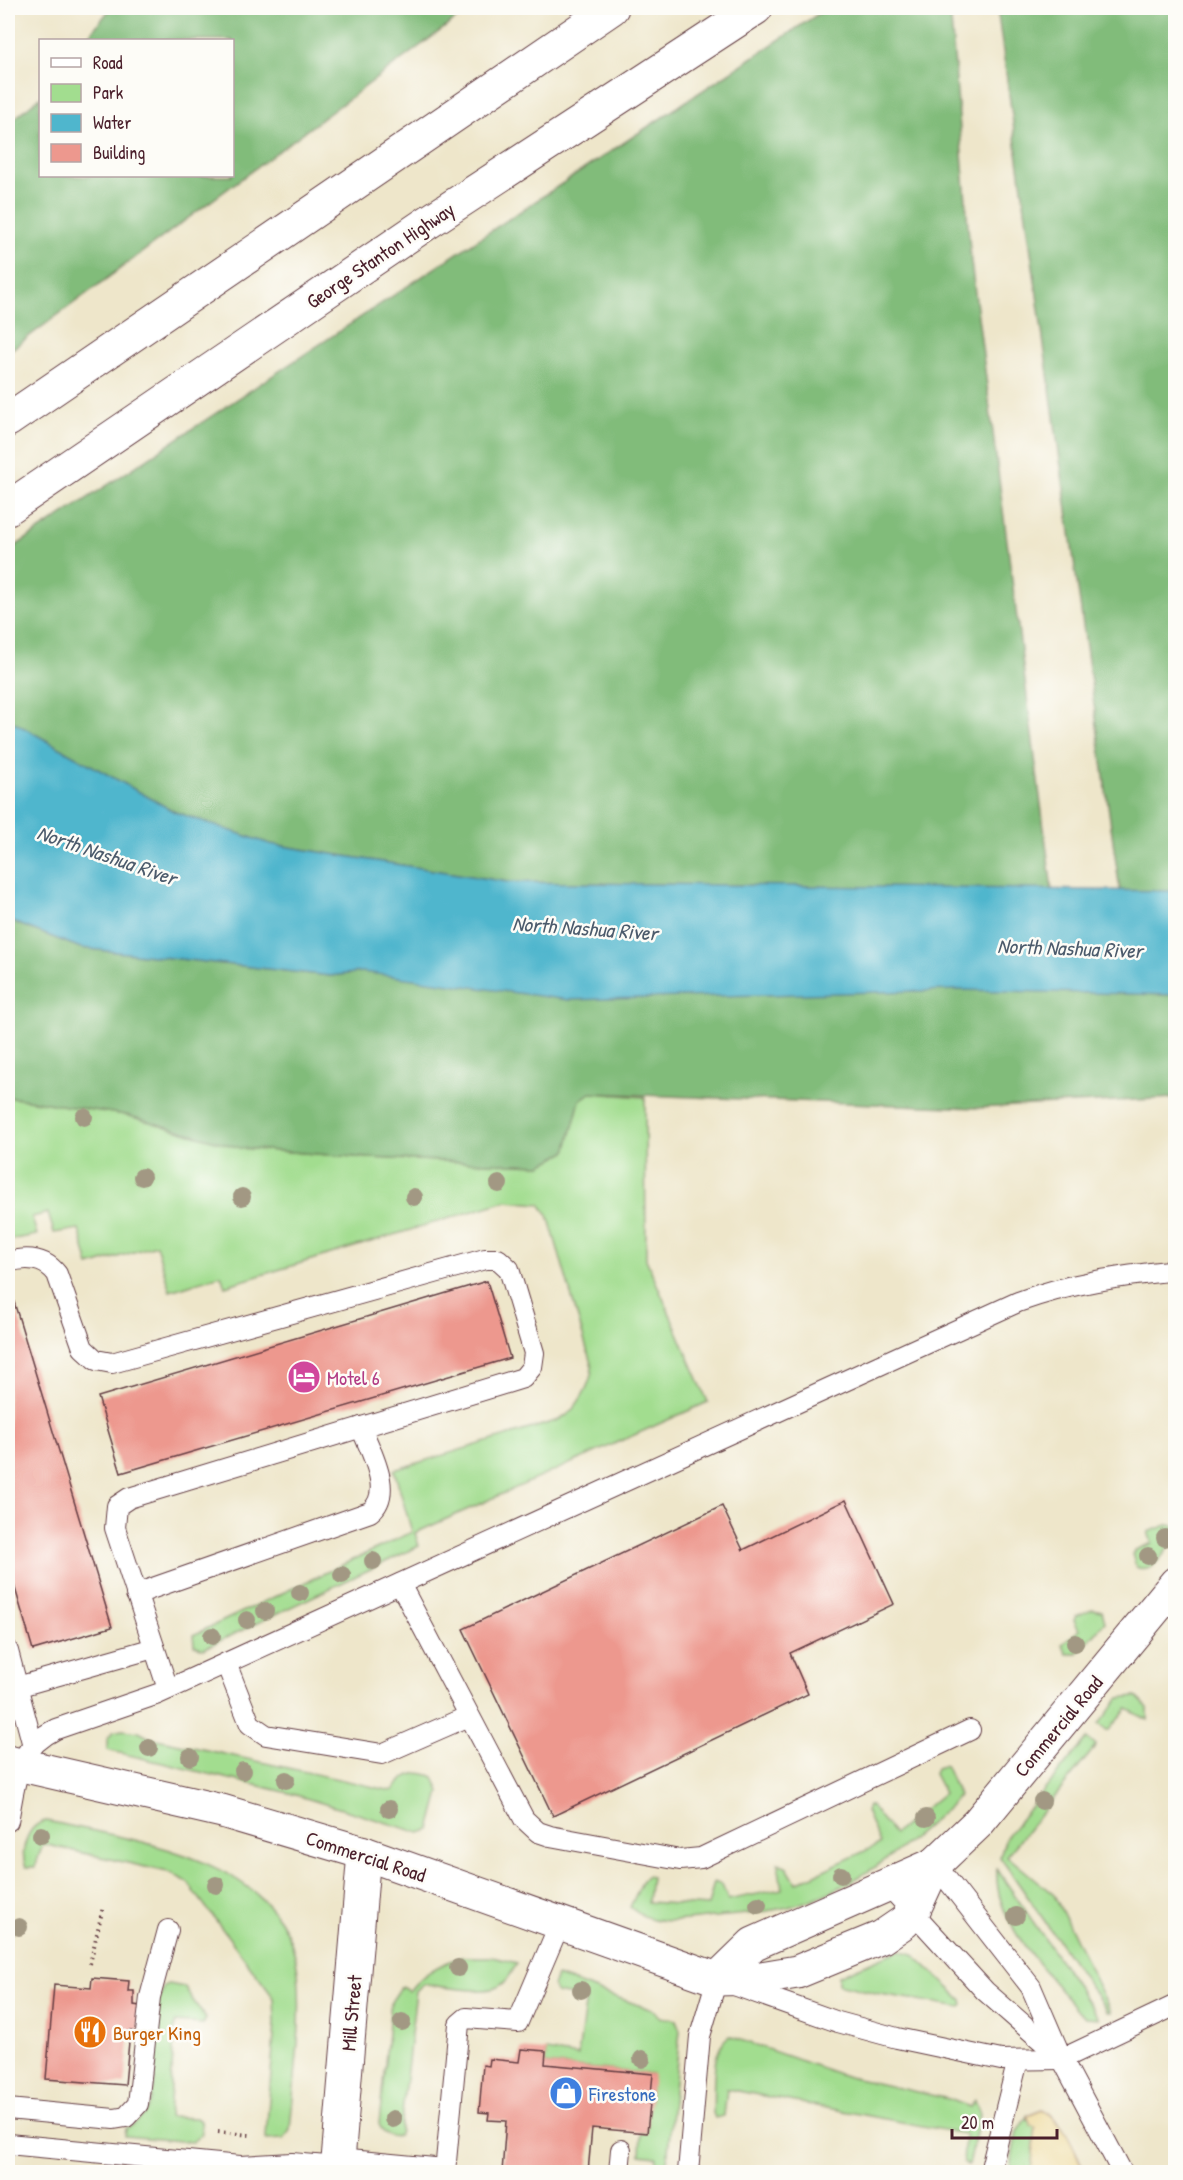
<svg xmlns="http://www.w3.org/2000/svg" width="1183" height="2180" viewBox="0 0 1183 2180" font-family="'Patrick Hand',sans-serif">
	<style>
		.green { fill: #a2dd8f; stroke: #767e5d; stroke-width: 1.5 }
		.forest { fill: #81bc7a; stroke: #666e52; stroke-width: 1.5 }
		.sand { fill: #eeda9e; stroke: #9c7c64; stroke-width: 1.5 }
		.water { fill: #4fb6cd; stroke: #4c6a7c; stroke-width: 1.5 }
		.building { fill: #ed988e }
		.lines { fill: none; stroke-linecap: round; stroke-linejoin: round }
		.service-casing { stroke: #633d43; stroke-width: 22 }
		.tertiary-casing { stroke: #633d43; stroke-width: 35 }
		.motorway-casing { stroke: #633d43; stroke-width: 35 }
		.path { stroke: #633d43; stroke-width: 4; stroke-dasharray: 1.5 4.5; stroke-linecap: butt }
		.service { stroke: #fff; stroke-width: 20 }
		.tertiary { stroke: #fff; stroke-width: 33 }
		.motorway { stroke: #fff; stroke-width: 33 }
		.tree { fill: #a29883 }
		.labels { text-anchor: middle; dominant-baseline: central; stroke-width: 5; stroke-linejoin: round; paint-order: stroke }
		.street-label { font-size: 20px; fill: #4a1f2b; stroke: #fdfcf7 }
		.hotel-label { font-size: 20px; fill: #b23c85; stroke: #fdfcf7; text-anchor: start }
		.food-label { font-size: 20px; fill: #c56008; stroke: #fdfcf7; text-anchor: start }
		.shop-label { font-size: 20px; fill: #366cbe; stroke: #fdfcf7; text-anchor: start }
		.water-label { font-size: 21px; font-style: italic; fill: #4c5b6c; stroke: #fdfcf7 }
	</style>
	<rect width="100%" height="100%" fill="#fdfcf7"/>
	<filter id="ink" filterUnits="userSpaceOnUse"><feTurbulence type="fractalNoise" baseFrequency=".0167" numOctaves="2"/><feDisplacementMap in="SourceGraphic" scale="12" xChannelSelector="R" yChannelSelector="G"/><feConvolveMatrix kernelMatrix="1 2 1 2 8 2 1 2 1" color-interpolation-filters="sRGB"/></filter>
	<filter id="wash" filterUnits="userSpaceOnUse"><feTurbulence type="fractalNoise" baseFrequency=".008" numOctaves="4" result="noise"/><feDisplacementMap in="SourceGraphic" scale="24" xChannelSelector="R" yChannelSelector="G"/><feGaussianBlur stdDeviation="1.35" result="paint"/><feColorMatrix in="noise" values="0 0 0 0 0 0 0 0 0 0 0 0 0 0 0 0 0 1.4 0 .05"/><feComposite in="paint" operator="in"/></filter>
	<g filter="url(#wash)">
		<rect width="100%" height="100%" fill="#eee6ca"/>
		<g class="green">
			<path d="M590,1093L645,1097L646,1259L708,1402L415,1533L419,1546L203,1649L194,1645L193,1635L412,1532L394,1470L559,1420C574,1414 592,1384 592,1367L548,1215L540,1204L506,1201L225,1286L221,1275L170,1291L156,1245L89,1266L79,1229L54,1233L48,1213L32,1217L37,1235L8,1240V1097L126,1115L240,1148L368,1158L541,1165L566,1152L580,1100Z"/>
			<path d="M1167,1525L1175,1526V1539C1165,1551 1154,1575 1136,1567L1132,1554L1135,1550L1152,1543L1148,1532Z"/>
			<polygon points="1092,1609 1102,1611 1105,1622 1077,1654 1067,1654 1062,1644 1079,1630 1074,1620 1076,1616"/>
			<polygon points="1136,1696 1148,1708 1148,1720 1127,1709 1108,1731 1099,1724 1119,1698"/>
			<path d="M122,1730L139,1732L148,1737L392,1791C405,1776 414,1768 434,1777L440,1792L430,1830L420,1833L289,1793L107,1750V1739L113,1732Z"/>
			<polygon points="1087,1738 1096,1746 1007,1856 1054,1895 1111,2012 1108,2012 1000,1857 1006,1837"/>
			<path d="M945,1765L959,1796C912,1843 861,1885 796,1905C767,1913 735,1915 705,1918C680,1921 650,1926 630,1907L643,1880L647,1876L651,1877L648,1902L708,1906L714,1882L722,1885L728,1900L782,1889L778,1863L786,1866L796,1883L880,1844L866,1811L868,1806H871L894,1834L944,1793L934,1774L936,1768Z"/>
			<path d="M47,1821C135,1841 286,1858 298,1972C303,2024 294,2078 290,2130L284,2139L266,2140V2137L275,2022L274,1998L188,1883L172,1873L43,1844L35,1867H26C19,1850 28,1823 47,1821Z"/>
			<path d="M997,1869L1099,2018L1086,2017L1075,2008C1044,1968 993,1922 997,1869Z"/>
			<polygon points="899,1950 913,1954 962,2000 963,2005 961,2007 880,1994 838,1984 838,1976"/>
			<path d="M462,1957H492L517,1963C511,1973 507,1984 495,1988C479,1994 441,1986 423,1984L416,1991L400,2131L398,2136C388,2138 383,2134 379,2124L391,2002L401,1987L409,1991C423,1973 440,1964 462,1957Z"/>
			<polygon points="557,1976 655,2011 660,2017 676,2020 680,2030 666,2172 655,2172 656,2157 640,2155 641,2133 647,2133 652,2074 545,2064 546,2051 578,2056 586,1998 556,1993 553,1986"/>
			<path d="M169,1984L184,1987L206,2019L203,2024L175,2022L169,2117L196,2118L201,2121L202,2134L192,2142L125,2136L126,2128C168,2113 152,2043 157,2008C158,2001 162,1993 164,1986Z"/>
			<path d="M729,2036L848,2077L949,2099L970,2107L975,2100L980,2114L970,2161L967,2165L963,2162L965,2134L727,2089L724,2116L715,2118L713,2113C715,2091 709,2050 729,2036Z"/>
			<polygon points="1027,2116 1027,2119 1036,2127 1031,2172 1009,2172 1017,2132"/>
		</g>
		<g class="forest">
			<polygon points="111,8 471,8 8,352 8,124 40,97 40,176 232,176 232,40 85,40"/>
			<polygon points="827,8 950,8 971,262 1052,890 508,882 270,844 175,812 8,719 8,551"/>
			<polygon points="997,8 1175,8 1175,891 1120,891"/>
			<polygon points="8,920 81,948 330,976 362,972 1175,995 1175,1098 976,1108 590,1093 580,1100 566,1152 541,1165 368,1158 240,1148 126,1115 8,1097"/>
		</g>
		<path class="sand" d="M1042,2110C1065,2120 1075,2152 1085,2172H1031L1036,2127L1031,2125L1027,2116Z"/>
		<polygon class="water" points="8,719 175,812 270,844 508,882 1175,891 1175,995 959,990 568,1000 362,972 330,976 81,948 8,920"/>
		<g id="blocks">
			<g class="building">
				<polygon points="487,1281 510,1358 121,1473 98,1397"/>
				<polygon points="8,1282 112,1627 33,1650 8,1564"/>
				<polygon points="846,1500 894,1604 790,1653 808,1694 553,1816 463,1629 722,1506 743,1550"/>
				<polygon points="92,1978 129,1981 128,1991 134,1991 134,2005 140,2006 138,2032 130,2031 125,2085 46,2079 54,1985 91,1988"/>
				<polygon points="521,2049 546,2051 545,2064 653,2074 647,2133 592,2128 588,2172 502,2172 506,2121 488,2120 489,2113 479,2112 483,2065 489,2066 490,2059 519,2062"/>
			</g>
		</g>
	</g>
	<g filter="url(#ink)">
		<use href="#blocks" fill-opacity="0" stroke="#633d43" stroke-width="1.5"/>
		<g class="lines">
			<g class="service-casing">
				<g id="service">
					<path d="M8,1262C26,1257 44,1257 57,1274L83,1348L96,1360L112,1363L485,1259H498L509,1269L534,1353L532,1367L523,1378L129,1498L117,1506L115,1528L168,1689"/>
					<polyline points="400,1584 524,1819 538,1832 550,1836 680,1860 701,1858 970,1730"/>
					<path d="M136,1594L370,1512C395,1493 370,1451 361,1427"/>
					<polyline points="8,1651 33,1746"/>
					<polyline points="226,1663 250,1724 266,1735 382,1754 469,1716"/>
					<polyline points="8,1679 17,1687 154,1648"/>
					<path d="M8,1821C16,1781 15,1749 56,1729L158,1694L1018,1302C1069,1283 1122,1276 1176,1270"/>
					<polyline points="935,1864 1031,1987 1062,2059 1122,2172"/>
					<polyline points="887,1884 985,1991 1058,2055"/>
					<polyline points="8,2109 114,2119 126,2117 138,2104 150,1997 168,1930"/>
					<polyline points="8,2144 240,2166 292,2163 338,2167"/>
					<polyline points="338,2159 445,2169"/>
					<polyline points="445,2172 459,2024 466,2018 518,2022 560,1923"/>
					<polyline points="619,2172 621,2150"/>
					<polyline points="688,2172 700,2036 717,1979 838,2022 897,2038 1001,2060 1062,2059 1176,2005"/>
					<polyline points="990,2172 1018,2060"/>
				</g>
			</g>
			<g class="tertiary-casing">
				<g id="tertiary">
					<polyline points="8,1762 222,1811 364,1853 717,1979 761,1978 797,1972 882,1937 904,1922 913,1912 935,1864"/>
					<polyline points="717,1979 753,1944 935,1864 978,1823 1176,1583"/>
					<polyline points="337,2172 364,1853"/>
				</g>
			</g>
			<g class="motorway-casing">
				<g id="motorway">
					<polyline points="8,420 612,8"/>
					<polyline points="8,508 427,223 756,8"/>
				</g>
			</g>
			<g class="path">
				<polyline points="90,1964 103,1907"/>
				<polyline points="218,2132 250,2135"/>
				<polyline points="862,2172 863,2167"/>
			</g>
			<use href="#service" class="service"/>
			<use href="#tertiary" class="tertiary"/>
			<use href="#motorway" class="motorway"/>
		</g>
		<g class="tree">
			<circle cx="84" cy="1117" r="9"/>
			<circle cx="142" cy="1177" r="9"/>
			<circle cx="499" cy="1184" r="9"/>
			<circle cx="242" cy="1197" r="9"/>
			<circle cx="414" cy="1197" r="9"/>
			<circle cx="1165" cy="1538" r="9"/>
			<circle cx="1148" cy="1556" r="9"/>
			<circle cx="373" cy="1561" r="9"/>
			<circle cx="342" cy="1575" r="9"/>
			<circle cx="300" cy="1593" r="9"/>
			<circle cx="265" cy="1611" r="9"/>
			<circle cx="247" cy="1620" r="9"/>
			<circle cx="212" cy="1636" r="9"/>
			<circle cx="1075" cy="1643" r="9"/>
			<circle cx="149" cy="1748" r="9"/>
			<circle cx="190" cy="1757" r="9"/>
			<circle cx="243" cy="1771" r="9"/>
			<circle cx="286" cy="1780" r="9"/>
			<circle cx="1042" cy="1801" r="9"/>
			<circle cx="389" cy="1809" r="9"/>
			<circle cx="926" cy="1818" r="9"/>
			<circle cx="41" cy="1835" r="9"/>
			<circle cx="841" cy="1875" r="9"/>
			<circle cx="216" cy="1885" r="9"/>
			<circle cx="758" cy="1905" r="9"/>
			<circle cx="1016" cy="1916" r="9"/>
			<circle cx="19" cy="1927" r="9"/>
			<circle cx="458" cy="1968" r="9"/>
			<circle cx="581" cy="1990" r="9"/>
			<circle cx="402" cy="2022" r="9"/>
			<circle cx="642" cy="2059" r="9"/>
			<circle cx="393" cy="2119" r="9"/>
		</g>
	</g>
	<defs>
		<g id="hotel-disc" transform="scale(1.725)"><circle r="9.5" fill="#d1479c" stroke="#fdfcf7"/><path d="M-6-4.5h1.5V1H6V5H4.5V3h-9V5H-6ZM-4 0a1.8 1.8 0 1 1 3.6 0ZM.5 0V-2.5h3Q6-2.5 6 0Z" fill="#fff"/></g>
		<g id="restaurant-disc" transform="scale(1.725)"><circle r="9.5" fill="#e8710a" stroke="#fdfcf7"/><path d="M-5-6h1v4h1v-4h1v4h1v-4h1v5L-1.5 .5V6h-2V.5L-5-1ZM5-6V6H3V1.5H1.5Q1.5-4 5-6Z" fill="#fff"/></g>
		<g id="shop-disc" transform="scale(1.725)"><circle r="9.5" fill="#3f7fe0" stroke="#fdfcf7"/><path d="M-5-2.5h2.3a2.7 3.5 0 0 1 5.4 0H5L5.5 6h-11ZM-1.5-2.5h3a1.5 2.3 0 0 0-3 0Z" fill="#fff"/></g>
	</defs>
	<g fill-rule="evenodd">
		<use href="#hotel-disc" x="304" y="1377"/>
		<use href="#restaurant-disc" x="90" y="2032"/>
		<use href="#shop-disc" x="566" y="2093"/>
	</g>
	<g class="labels">
		<g class="street-label">
			<text transform="translate(380 255) rotate(-34)">George Stanton Highway</text>
			<text transform="translate(1058 1726) rotate(-50)">Commercial Road</text>
			<text transform="translate(366 1856) rotate(18)">Commercial Road</text>
			<text transform="translate(351 2013) rotate(-85)">Mill Street</text>
		</g>
		<g class="hotel-label">
			<text x="327" y="1377">Motel 6</text>
		</g>
		<g class="food-label">
			<text x="113" y="2032">Burger King</text>
		</g>
		<g class="shop-label">
			<text x="589" y="2093">Firestone</text>
		</g>
		<g class="water-label">
			<text transform="translate(107 855) rotate(19)">North Nashua River</text>
			<text transform="translate(585 928) rotate(4)">North Nashua River</text>
			<text transform="translate(1070 948) rotate(2)">North Nashua River</text>
		</g>
	</g>
	<rect width="1183" height="2180" fill="none" stroke="#fdfcf7" stroke-width="30"/>
	<rect x="39" y="39" width="195" height="138" fill="#fdfcf7" stroke="#b5a4a5" stroke-width="1.5"/>
	<rect x="51" y="58" width="30" height="9" fill="#ffffff" stroke="#b5a4a5" stroke-width="1.5"/>
	<text x="93" y="69" font-size="18" fill="#4a1f2b">Road</text>
	<rect x="51" y="84" width="30" height="18" fill="#a2dd8f" stroke="#b5a4a5" stroke-width="1.5"/>
	<text x="93" y="99" font-size="18" fill="#4a1f2b">Park</text>
	<rect x="51" y="114" width="30" height="18" fill="#4fb6cd" stroke="#b5a4a5" stroke-width="1.5"/>
	<text x="93" y="129" font-size="18" fill="#4a1f2b">Water</text>
	<rect x="51" y="144" width="30" height="18" fill="#ed988e" stroke="#b5a4a5" stroke-width="1.5"/>
	<text x="93" y="159" font-size="18" fill="#4a1f2b">Building</text>
	<path d="M952 2129v9h105v-9" fill="none" stroke="#4a1f2b" stroke-width="3"/>
	<text x="961" y="2129" font-size="18" fill="#4a1f2b" stroke="#fdfcf7" stroke-width="4.5" paint-order="stroke">20 m</text>
</svg>
